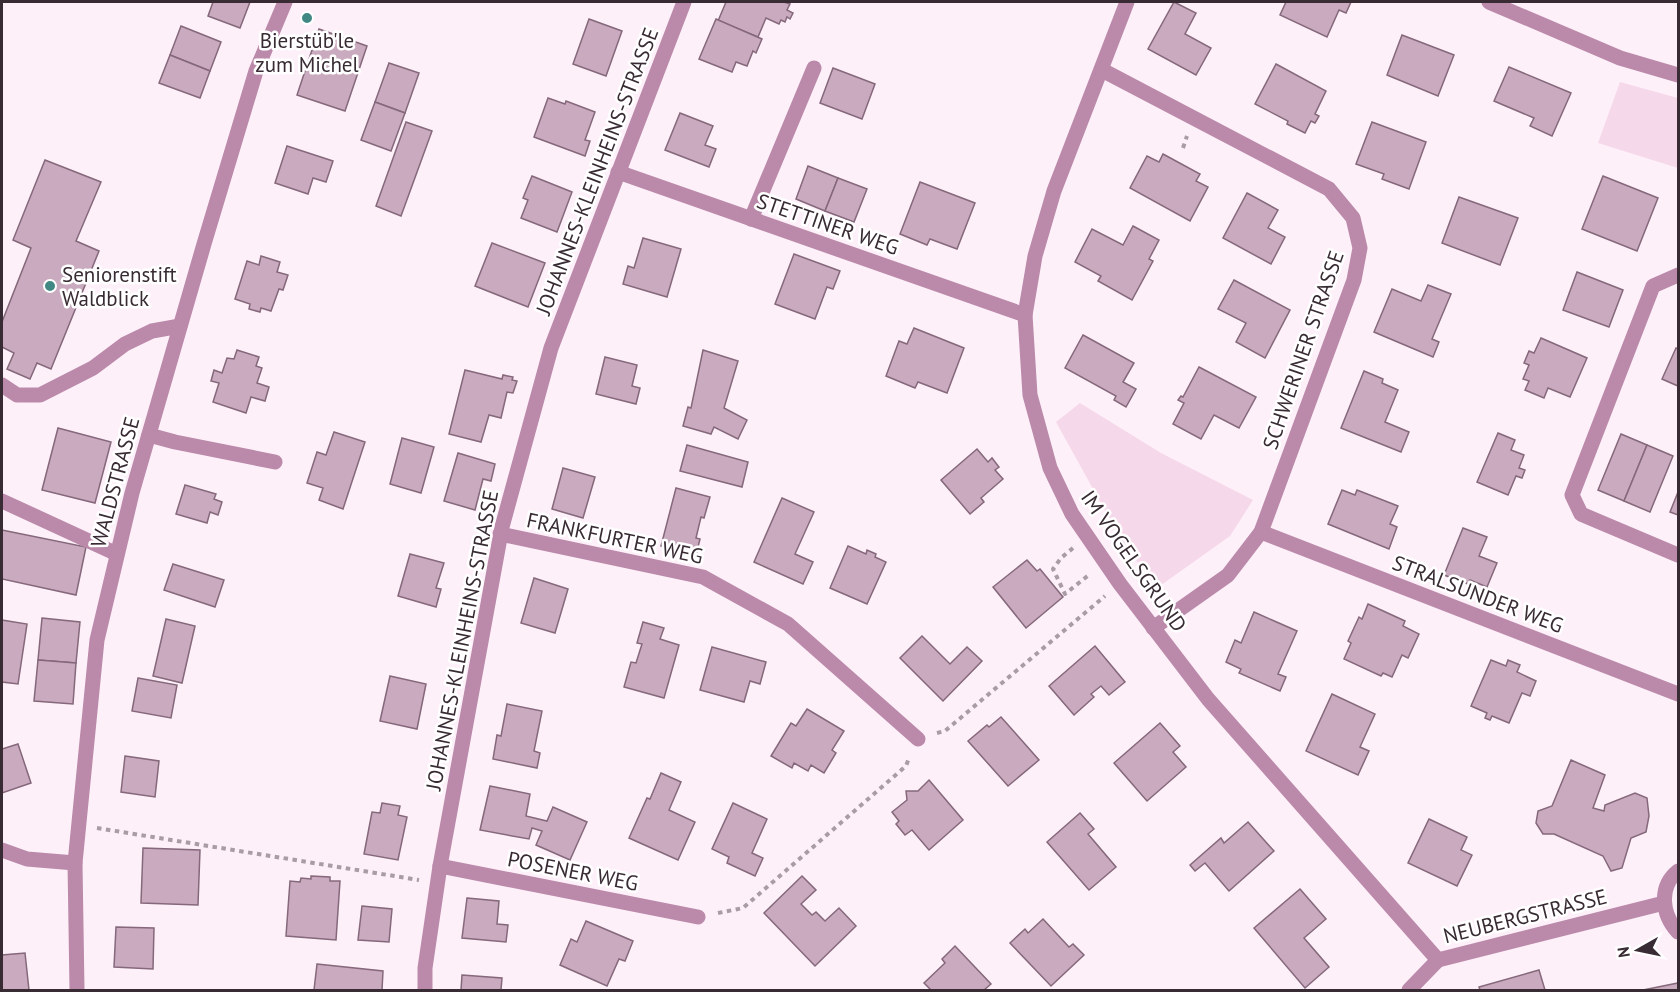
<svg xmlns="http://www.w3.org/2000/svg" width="1680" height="992" viewBox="0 0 1680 992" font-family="'PT Sans',sans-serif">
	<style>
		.green { fill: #f6d8eb }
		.building { fill: #c9aabe; stroke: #85687b; stroke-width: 1.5 }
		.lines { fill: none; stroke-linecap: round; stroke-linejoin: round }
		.path { stroke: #aa9ca5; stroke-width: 4; stroke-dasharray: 4.5 4.5; stroke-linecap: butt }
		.minor { stroke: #bb89aa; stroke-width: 15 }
		.poi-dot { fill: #418884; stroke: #fff; stroke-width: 2 }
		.labels { text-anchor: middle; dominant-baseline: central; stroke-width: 5; stroke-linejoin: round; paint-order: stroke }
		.poi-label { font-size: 21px; fill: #382b33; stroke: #fff }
		.street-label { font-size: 21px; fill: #382b33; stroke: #fff }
	</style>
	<rect width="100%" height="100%" fill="#fef0f9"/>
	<g class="green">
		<polygon points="1620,82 1678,98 1678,168 1598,143"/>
		<polygon points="1080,403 1161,453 1253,500 1230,536 1157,588 1123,543 1056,422"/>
	</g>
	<g class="building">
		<polygon points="213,2 250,2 240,28 208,16"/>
		<polygon points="726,2 784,2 790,4 787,10 793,13 790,19 787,17 785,22 781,20 779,24 766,18 758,37 718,21"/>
		<polygon points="1174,2 1196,13 1185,34 1211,48 1196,75 1148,49"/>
		<polygon points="1286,2 1351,2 1346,13 1339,10 1327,37 1280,15"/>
		<polygon points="589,19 622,31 606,76 573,64"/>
		<polygon points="716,19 762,39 756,53 753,51 747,66 736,62 732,72 699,59"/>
		<polygon points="181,26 221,42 210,71 170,55"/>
		<polygon points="319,29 367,46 345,111 297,95"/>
		<polygon points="1402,35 1454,55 1438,96 1387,75"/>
		<polygon points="170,55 210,71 200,98 159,83"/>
		<polygon points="389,63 419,73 405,113 375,102"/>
		<polygon points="1276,64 1326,91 1315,114 1319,116 1315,123 1311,121 1305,133 1287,124 1288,121 1255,104"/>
		<polygon points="1509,67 1571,93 1552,136 1530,126 1534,118 1494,101"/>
		<polygon points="833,68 875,84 862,119 820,103"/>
		<polygon points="548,98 565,104 566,101 595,112 585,140 590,141 585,156 534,137"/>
		<polygon points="375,102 405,113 391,151 361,140"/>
		<polygon points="680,113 713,126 705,145 716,149 709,167 665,150"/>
		<polygon points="406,122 432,131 401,216 376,206"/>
		<polygon points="1372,122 1426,142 1409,189 1382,179 1384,174 1356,164"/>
		<polygon points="287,146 333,161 326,182 313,178 308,194 275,183"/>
		<polygon points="1163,154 1200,174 1196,181 1208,187 1190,221 1130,188 1147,156 1159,162"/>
		<polygon points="45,160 101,182 76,241 99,251 51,369 37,363 30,379 7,369 14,353 2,347 2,322 31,248 13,240"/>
		<polygon points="808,166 838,178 825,211 796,199"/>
		<polygon points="532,176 572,192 557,232 521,218 528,200 523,198"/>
		<polygon points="1603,176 1658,198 1637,251 1582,229"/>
		<polygon points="838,178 867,189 854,222 825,211"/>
		<polygon points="920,182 975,203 957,249 930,239 927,245 900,234"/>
		<polygon points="1247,193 1278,210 1268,228 1285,237 1271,264 1223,238"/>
		<polygon points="1459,197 1518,218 1500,265 1442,243"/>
		<polygon points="1133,226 1159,240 1149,259 1153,261 1132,300 1098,281 1101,276 1075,262 1092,229 1123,245"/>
		<polygon points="643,238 681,249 667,297 623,284 628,266 634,268"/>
		<polygon points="492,243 545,263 528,307 475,286"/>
		<polygon points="794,254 840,271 833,289 827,287 815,319 775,304"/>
		<polygon points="261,256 280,262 277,272 288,275 283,290 279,289 271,311 261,308 260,312 249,309 250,304 235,299 247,261 259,265"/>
		<polygon points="1577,272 1623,290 1609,327 1563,310"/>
		<polygon points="1234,280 1290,310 1265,358 1236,342 1246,323 1218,309"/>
		<polygon points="1428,285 1451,294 1432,339 1439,342 1433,357 1374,332 1392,289 1421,301"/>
		<polygon points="914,328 964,348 947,393 918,382 915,388 886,376 899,341 907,344"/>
		<polygon points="1083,335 1134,363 1123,382 1136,389 1126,407 1114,400 1116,396 1065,368"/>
		<polygon points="1541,338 1587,358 1570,397 1548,388 1544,398 1525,390 1529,381 1523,379 1529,365 1524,363 1529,351 1534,353"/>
		<polygon points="1676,348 1678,349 1678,386 1662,379"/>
		<polygon points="237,350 259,357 256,366 262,368 257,383 269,387 265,401 251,397 246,413 213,402 219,383 211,381 214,370 222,373 227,358 234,359"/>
		<polygon points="703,350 738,361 724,408 747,420 738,439 714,427 711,434 683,426 688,407 691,408"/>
		<polygon points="605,357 637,365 632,386 640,388 636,404 596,394"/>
		<polygon points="1199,367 1256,397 1239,428 1214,415 1201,439 1173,424 1184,403 1178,400 1181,396 1183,397"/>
		<polygon points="465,370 502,379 503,375 513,377 512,380 517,381 513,393 507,392 501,418 489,415 481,442 449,434"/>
		<polygon points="1364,371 1383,379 1382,383 1398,390 1385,422 1409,432 1401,452 1341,428"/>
		<polygon points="58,428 111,442 95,503 42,490"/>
		<polygon points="334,432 365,442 343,509 319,500 323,488 307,483 317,452 326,455"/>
		<polygon points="1498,433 1515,440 1511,450 1524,455 1519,468 1525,470 1522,478 1516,476 1508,495 1477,482"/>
		<polygon points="1621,434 1647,445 1624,501 1598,490"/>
		<polygon points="402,438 434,447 421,493 390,484"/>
		<polygon points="687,445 748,462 742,487 680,471"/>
		<polygon points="1647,445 1673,456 1650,512 1624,501"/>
		<polygon points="977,449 988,462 992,458 999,467 995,470 1003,479 981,498 984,502 970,514 941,480"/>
		<polygon points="458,453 495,464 491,481 483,479 475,510 444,501"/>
		<polygon points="563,468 595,477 583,518 552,509"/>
		<polygon points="185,485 216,494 214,499 222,502 218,515 210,512 207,523 176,514"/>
		<polygon points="676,488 710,497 704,518 701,517 696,538 700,539 696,555 661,546"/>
		<polygon points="1342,490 1355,495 1357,490 1398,506 1390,524 1397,527 1389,549 1328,524"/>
		<polygon points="1678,492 1678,515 1670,512"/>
		<polygon points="782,498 814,512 795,554 813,562 803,584 754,562"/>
		<polygon points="1463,528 1487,537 1479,556 1497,563 1487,587 1470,580 1468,584 1444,575"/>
		<polygon points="2,530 86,547 76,595 2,579"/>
		<polygon points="848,546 866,554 867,550 876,554 875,557 886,562 867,604 830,588"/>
		<polygon points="410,554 444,563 436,588 441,589 436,607 398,596"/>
		<polygon points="1027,560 1037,571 1040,569 1063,597 1026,628 993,587"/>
		<polygon points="173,564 224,580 215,607 164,590"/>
		<polygon points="534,578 568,589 555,633 521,623"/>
		<polygon points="1368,604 1405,621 1403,626 1419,634 1408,658 1402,655 1392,677 1383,673 1381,676 1344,659 1351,643 1348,641 1359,617 1362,619"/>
		<polygon points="1254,612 1297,631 1278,674 1286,677 1280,691 1239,673 1241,669 1226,662 1235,640 1241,643"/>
		<polygon points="42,618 80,622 76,663 38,660"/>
		<polygon points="166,619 195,626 182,683 153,676"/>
		<polygon points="2,620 27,624 18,684 2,682"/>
		<polygon points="643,622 664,628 660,639 679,645 664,698 624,687 631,662 636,663 642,644 637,643"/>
		<polygon points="922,636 950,664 967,647 982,661 943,701 900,658"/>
		<polygon points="1095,646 1125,682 1109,695 1101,686 1091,694 1094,697 1074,715 1049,686"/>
		<polygon points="712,647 766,662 760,684 750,681 744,702 700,690"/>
		<polygon points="38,660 76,663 73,704 34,701"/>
		<polygon points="1491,660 1506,666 1508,660 1520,665 1517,672 1536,681 1530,696 1522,693 1509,723 1492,716 1490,720 1485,718 1487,713 1471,706"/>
		<polygon points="390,676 426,684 417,729 380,721"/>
		<polygon points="138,678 177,685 171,718 132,711"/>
		<polygon points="1332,694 1375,714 1360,747 1369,751 1358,775 1306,751"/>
		<polygon points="507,704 542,711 534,751 540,753 537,768 493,759 497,735 501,736"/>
		<polygon points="807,709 844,731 832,750 836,753 824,773 811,765 808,771 794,763 792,768 771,756 791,723 796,726"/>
		<polygon points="1001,717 1039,760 1008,786 968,741 987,725 989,727"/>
		<polygon points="1160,723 1180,746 1173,752 1186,767 1147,801 1114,763"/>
		<polygon points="18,744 31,783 2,793 2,749"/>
		<polygon points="125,756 159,761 155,797 121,792"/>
		<polygon points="1571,760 1605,775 1593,808 1604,811 1605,805 1635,793 1647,798 1649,816 1646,832 1631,838 1622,868 1611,871 1603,856 1554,834 1543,834 1536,823 1538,811 1552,806"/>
		<polygon points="661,773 681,782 669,810 695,822 678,860 629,838 647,798 650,799"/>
		<polygon points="929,780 963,820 929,850 912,830 905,835 896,824 899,821 892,812 907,800 906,791 918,791"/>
		<polygon points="490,786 530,794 526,816 547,821 553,807 587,822 570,860 536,845 542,831 532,828 529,839 480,830"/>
		<polygon points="382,803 400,806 398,815 407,817 398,860 364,854 372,812 380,813"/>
		<polygon points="733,803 767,819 752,853 763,858 755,876 727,863 729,857 712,849"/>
		<polygon points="1080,813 1094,829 1088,834 1116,867 1089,890 1047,842"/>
		<polygon points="1429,819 1467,837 1461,850 1472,855 1457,886 1408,863"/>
		<polygon points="1248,822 1274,851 1229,891 1205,863 1195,871 1190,865 1221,838 1224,843"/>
		<polygon points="143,848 200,850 198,905 141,903"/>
		<polygon points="311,876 330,877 330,881 340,881 336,940 286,936 290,881 300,882 301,878 311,879"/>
		<polygon points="802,876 816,890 801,904 812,915 816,912 825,921 839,908 856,926 815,966 764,913"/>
		<polygon points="1300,889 1326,919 1304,938 1329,967 1305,988 1254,928"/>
		<polygon points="467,898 499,901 497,924 508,925 506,942 462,938"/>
		<polygon points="362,906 392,909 389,942 358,940"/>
		<polygon points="1043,919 1069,947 1073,944 1084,955 1051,986 1010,943 1025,929 1028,933"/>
		<polygon points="586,921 633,941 625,961 619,959 607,986 560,965 571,939 577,942"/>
		<polygon points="116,927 154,928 153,969 114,967"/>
		<polygon points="955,946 991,984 984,990 931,990 924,983 945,963 942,959"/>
		<polygon points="25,953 29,990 2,990 2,955"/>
		<polygon points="317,964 383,971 382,990 314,990"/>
		<polygon points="1539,970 1545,990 1480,990 1479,987"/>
		<polygon points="462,975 502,978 501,990 461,990"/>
		<polygon points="1678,983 1678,990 1643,990"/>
	</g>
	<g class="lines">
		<g class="path">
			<polyline points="1183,148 1187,136"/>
			<polyline points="1073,548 1061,558 1053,569 1065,594 1090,574"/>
			<polyline points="937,733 945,731 1105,596"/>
			<polyline points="97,828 419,880"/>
			<polyline points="718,913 743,908 906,766 909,758"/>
		</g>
		<g class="minor">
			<polyline points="1127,2 1054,191 1035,256 1025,315 1030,395 1050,468 1072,514 1120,584 1208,699 1438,960"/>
			<polyline points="1489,2 1620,58 1678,75"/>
			<polyline points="1102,70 1329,189 1353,218 1360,248 1354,280 1261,532 1228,575 1153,628"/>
			<polyline points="618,172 1025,315"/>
			<polyline points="751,219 814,68"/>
			<polyline points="1678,275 1653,286 1572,495 1581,514 1678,555"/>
			<polyline points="2,385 17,395 40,395 93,368 125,344 152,331 180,326"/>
			<polyline points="149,435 175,442 275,462"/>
			<polyline points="2,501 117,554"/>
			<polyline points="1261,532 1678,694"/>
			<polyline points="500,534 703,577 788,624 918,739"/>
			<polyline points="2,850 27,859 75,863"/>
			<polyline points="440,866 698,917"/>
			<path d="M1678,871C1658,887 1662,915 1678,932"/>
			<polyline points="77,990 75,863 97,640 132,493 204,244 256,71 285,2"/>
			<polyline points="425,990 425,968 440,866 502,527 551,348 684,2"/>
			<polyline points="1409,990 1438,960 1664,903"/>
		</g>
	</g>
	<g class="poi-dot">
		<circle cx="307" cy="18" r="6"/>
		<circle cx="50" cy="286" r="6"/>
	</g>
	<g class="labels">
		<g class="poi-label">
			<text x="307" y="40">Bierstüb'le<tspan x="307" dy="24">zum Michel</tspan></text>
			<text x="62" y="274" text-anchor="start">Seniorenstift<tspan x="62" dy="24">Waldblick</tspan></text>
		</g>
		<g class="street-label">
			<text transform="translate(597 171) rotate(-69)">JOHANNES-KLEINHEINS-STRASSE</text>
			<text transform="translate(828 224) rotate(19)">STETTINER WEG</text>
			<text transform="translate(1303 350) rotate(-71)">SCHWERINER STRASSE</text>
			<text transform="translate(115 482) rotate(-75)">WALDSTRASSE</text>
			<text transform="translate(615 538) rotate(12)">FRANKFURTER WEG</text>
			<text transform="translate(1134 561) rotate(55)">IM VOGELSGRUND</text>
			<text transform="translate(1478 594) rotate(21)">STRALSUNDER WEG</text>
			<text transform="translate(462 640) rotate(-79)">JOHANNES-KLEINHEINS-STRASSE</text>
			<text transform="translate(573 871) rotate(11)">POSENER WEG</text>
			<text transform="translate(1525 916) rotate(-14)">NEUBERGSTRASSE</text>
		</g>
	</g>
	<rect width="1680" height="992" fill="none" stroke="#382b33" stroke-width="6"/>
	<g transform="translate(1638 950) rotate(261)" stroke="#ffffff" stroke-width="4.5" paint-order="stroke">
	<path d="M0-4.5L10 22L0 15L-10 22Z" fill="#382b33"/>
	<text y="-9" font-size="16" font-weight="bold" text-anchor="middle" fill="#382b33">N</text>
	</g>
</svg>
